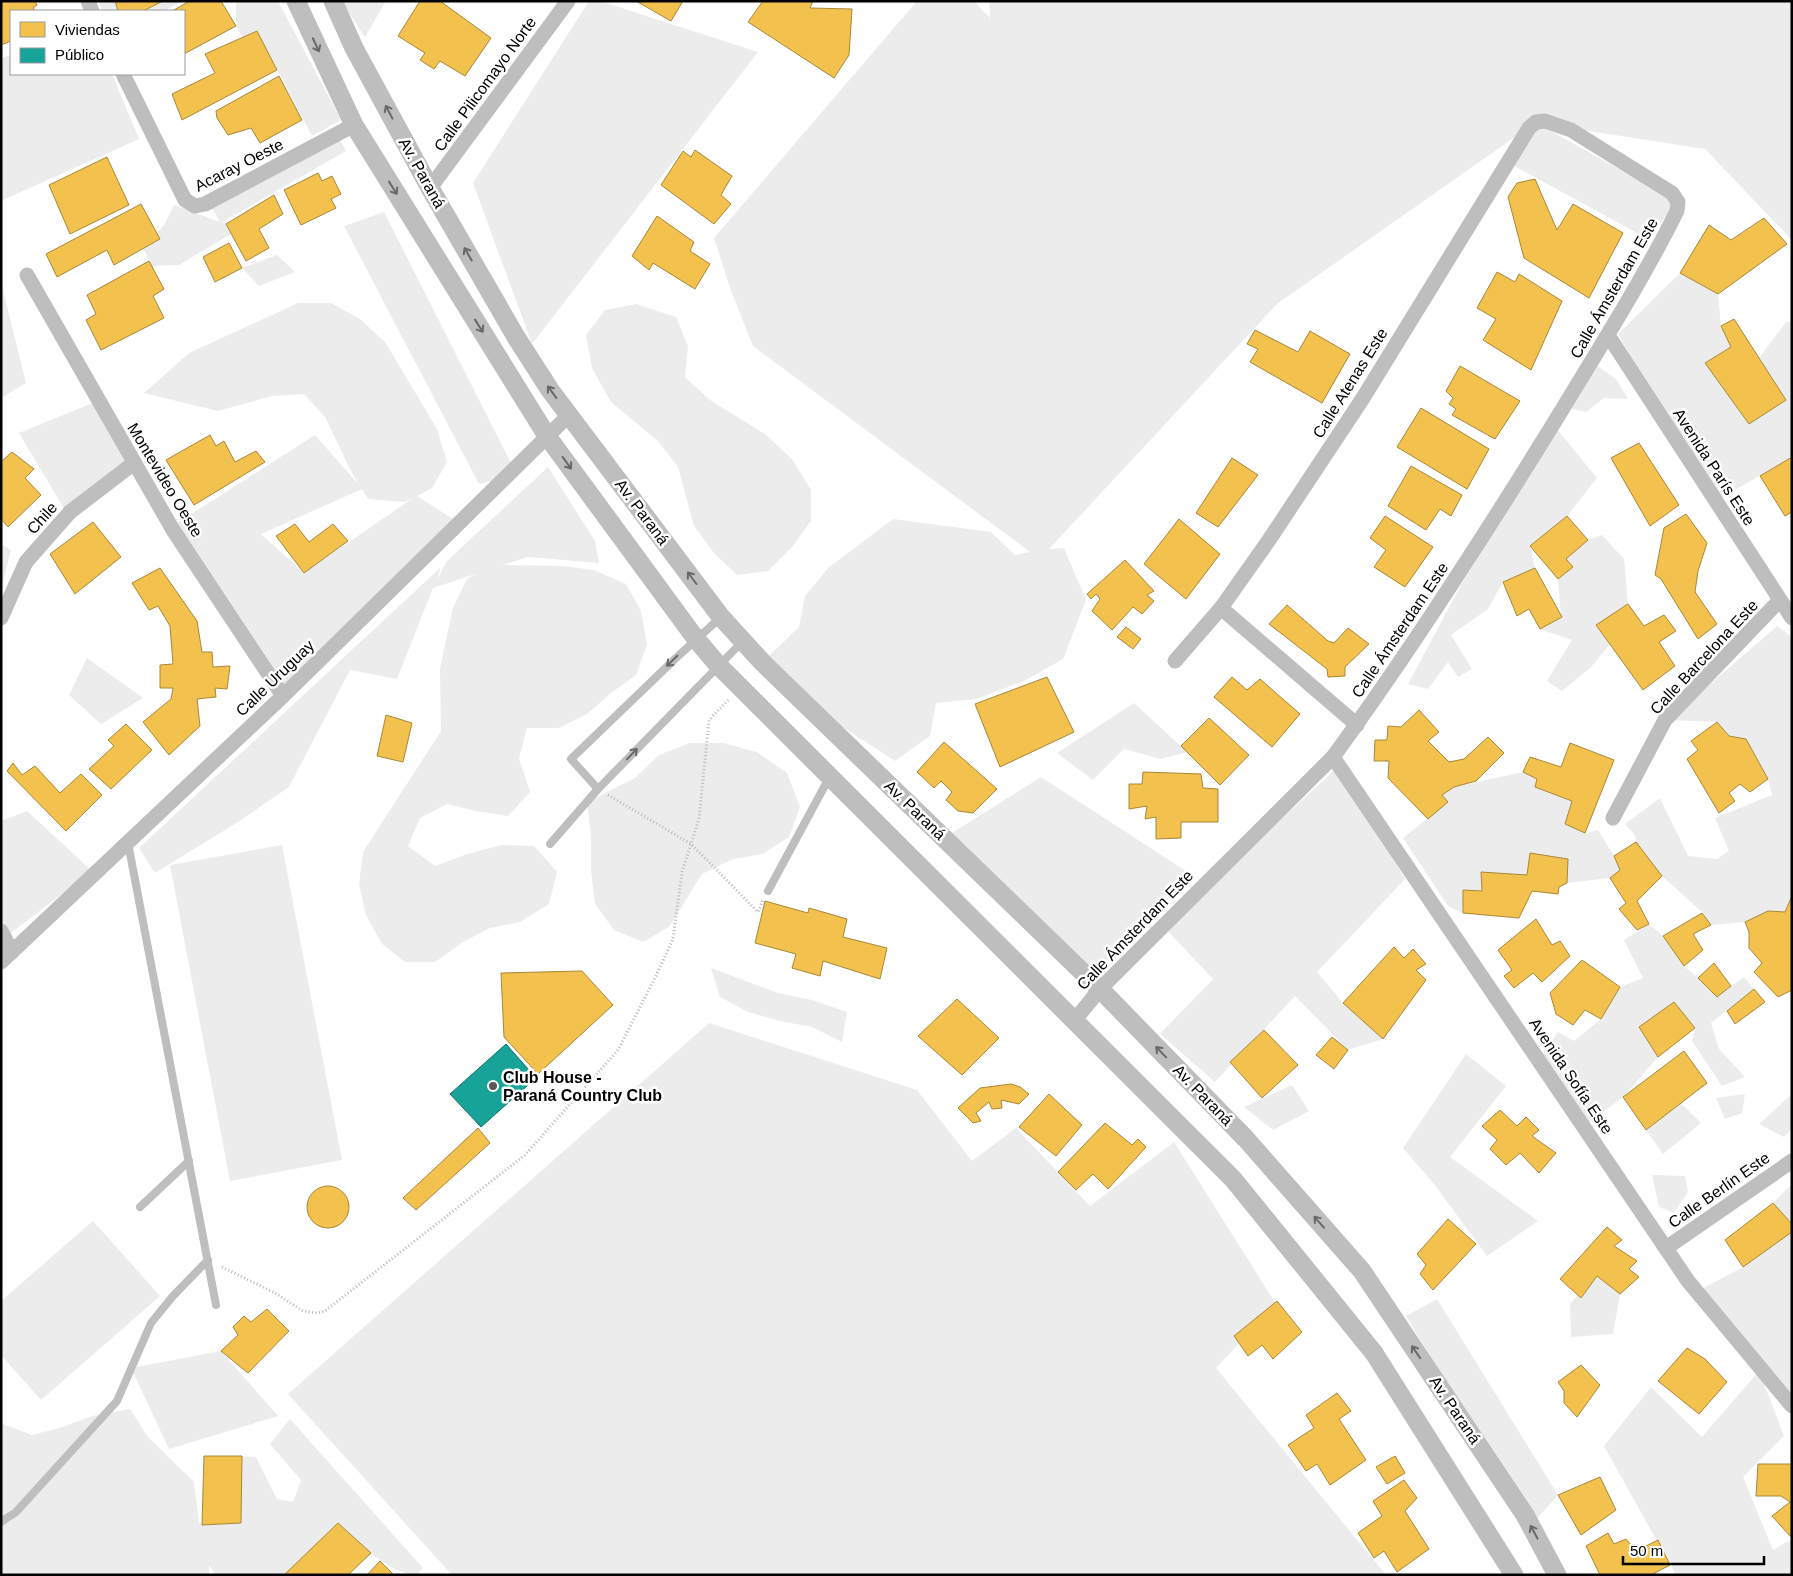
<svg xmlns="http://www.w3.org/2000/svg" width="1793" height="1576" viewBox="0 0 1793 1576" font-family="Arial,sans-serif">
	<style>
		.green { fill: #ececec; fill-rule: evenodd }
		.homes { fill: #f2c14e; stroke: #a98737 }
		.public { fill: #17a398; stroke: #10726a }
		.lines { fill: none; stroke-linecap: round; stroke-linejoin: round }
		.path { stroke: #b9b9b9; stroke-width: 3; stroke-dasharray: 1 2.5; stroke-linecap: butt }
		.service { stroke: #bebebe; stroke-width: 8 }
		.minor { stroke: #bebebe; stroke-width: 15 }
		.tertiary { stroke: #bebebe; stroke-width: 19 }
		.oneway { stroke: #686868 }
		.poi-dot { fill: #595959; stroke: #fff; stroke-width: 2 }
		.labels { text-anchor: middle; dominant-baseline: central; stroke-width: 5; stroke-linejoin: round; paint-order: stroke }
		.street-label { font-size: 16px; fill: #000; stroke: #fff }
		.poi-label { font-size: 16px; font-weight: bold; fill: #000; stroke: #fff; text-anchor: start }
	</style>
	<rect width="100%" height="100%" fill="#fff"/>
	<g class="green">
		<polygon points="98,1 119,1 124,11 102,11"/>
		<polygon points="154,1 182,1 164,11 134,11"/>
		<polygon points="238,1 278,1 341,120 312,136 257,31 242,37 236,26 236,2"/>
		<polygon points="341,1 386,1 365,37"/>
		<polygon points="589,1 600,1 758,52 532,344 473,183"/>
		<polygon points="917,1 974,1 990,18 989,1 1792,1 1792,240 1705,149 1537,123 1677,202 1648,239 1507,162 1535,123 1277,304 1049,549 1064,548 1086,600 1063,659 1026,680 977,699 936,703 930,736 895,761 824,715 766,659 799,627 805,596 828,568 893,519 991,532 1015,555 1030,552 753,346 730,288 714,238"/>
		<polygon points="11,55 11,74 112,74 139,139 1,201 1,58"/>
		<polygon points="339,138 346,151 222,222 226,224 231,234 179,265 152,266 143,248 164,225 174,205 220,222 212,208"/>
		<polygon points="384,212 517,475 479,484 344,226"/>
		<polygon points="277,255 295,272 259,286 242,268"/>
		<polygon points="1680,273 1718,294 1721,326 1731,347 1706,363 1749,423 1786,400 1759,358 1786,322 1792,322 1792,457 1721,498 1696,471 1618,334"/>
		<polygon points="1,282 26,383 1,398"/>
		<path d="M298,303H331L360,319L385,342L437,429L447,462L432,488L417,496L461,524L285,691L174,525L315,435L359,485L351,471L325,417L304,394L272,396L218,411L144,393L189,353ZM362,489L368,499L405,502L413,498L304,573L261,534Z"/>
		<polygon points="636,304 676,317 688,346 685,377 710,400 765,434 792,459 811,490 811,521 792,547 768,571 737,575 714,553 694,526 678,467 658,441 611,402 592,368 586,335 605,310"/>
		<polygon points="1592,362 1616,379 1628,399 1604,398 1586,412 1565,407"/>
		<polygon points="95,402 129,461 65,510 19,433"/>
		<polygon points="1557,429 1597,478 1567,516 1530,546 1535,568 1503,582 1488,609 1451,635 1472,669 1458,677 1448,662 1428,689 1408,684 1461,585"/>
		<polygon points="548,467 595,541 599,563 528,557 503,565 562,566 594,570 626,584 641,611 647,645 636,675 611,693 587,714 559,728 527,728 519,758 530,792 508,816 476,811 447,804 420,818 408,846 435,866 467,854 501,845 534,846 557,872 549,904 520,922 490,928 463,942 435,962 405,962 382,944 366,915 359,884 363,852 441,731 440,669 446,640 453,608 467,579 478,573 433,588 397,679 350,670 289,787 238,822 155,873 139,848 441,567 437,581 446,562"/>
		<polygon points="1602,535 1624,559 1628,604 1596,625 1610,644 1592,666 1562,691 1547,681 1572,640 1540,629 1561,617 1558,579 1573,567 1566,559 1588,540"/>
		<polygon points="1,544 11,550 1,589"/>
		<polygon points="1777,626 1792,637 1792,896 1785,912 1768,911 1745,922 1711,925 1702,912 1662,876 1636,842 1635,835 1625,824 1660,798 1688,856 1717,859 1729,851 1715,818 1772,795 1768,779 1746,740 1729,736 1717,722 1669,720"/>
		<polygon points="87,658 143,698 101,724 69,695"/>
		<polygon points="1134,703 1187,752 1161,759 1124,749 1093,780 1057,753"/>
		<polygon points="690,743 723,743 757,752 787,773 800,807 789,837 763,854 733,859 702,874 669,927 643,942 614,930 595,904 591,871 591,836 587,802 635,778 659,755"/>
		<polygon points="1339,766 1405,879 1317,972 1343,1003 1383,1039 1348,1050 1295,996 1215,1082 1160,1034 1213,979 1164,927"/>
		<polygon points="1523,772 1537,779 1535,787 1572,801 1565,824 1585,833 1598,830 1614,856 1620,870 1610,878 1567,883 1568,859 1530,853 1527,875 1481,873 1482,891 1463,890 1463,913 1448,906 1403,838 1448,802 1442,795 1454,787"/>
		<polygon points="1041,777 1186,871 1097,974 952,833"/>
		<polygon points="27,811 92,871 7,936 1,917 1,821"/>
		<polygon points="282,845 342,1160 230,1181 170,865"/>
		<polygon points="1649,924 1663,936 1684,966 1698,978 1716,997 1744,977 1754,989 1711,1023 1719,1049 1745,1077 1722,1086 1692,1041 1695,1028 1674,1002 1640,1027 1658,1057 1623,1097 1585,1126 1539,1059 1558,1032 1574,1041 1601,1019 1620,987 1643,978 1624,940"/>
		<polygon points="711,968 778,993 812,1000 847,1012 842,1042 812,1027 780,1021 748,1012 720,997"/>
		<polygon points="709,1023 917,1090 972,1161 1016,1128 1090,1206 1174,1142 1276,1304 1216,1368 1386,1575 452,1575 288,1394"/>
		<polygon points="1466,1054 1506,1086 1450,1157 1538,1221 1487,1256 1434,1184 1403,1148"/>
		<polygon points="1292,1085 1309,1111 1273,1130 1244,1107"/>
		<polygon points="1745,1094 1742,1113 1725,1119 1716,1098"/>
		<polygon points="1792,1094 1792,1129 1784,1137 1759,1124"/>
		<polygon points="1681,1103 1701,1123 1663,1154 1646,1130"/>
		<polygon points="1652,1175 1685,1176 1688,1192 1674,1213 1659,1207"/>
		<polygon points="1792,1184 1792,1224 1773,1203"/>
		<polygon points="93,1221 160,1296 41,1400 1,1355 1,1301"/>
		<polygon points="1792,1232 1792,1400 1698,1291 1743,1267"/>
		<polygon points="1597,1276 1620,1294 1613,1334 1571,1337 1570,1304"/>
		<polygon points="1437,1299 1558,1495 1531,1525 1406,1316"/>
		<polygon points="221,1351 278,1416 169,1449 131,1368"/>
		<polygon points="1759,1371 1784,1436 1743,1477 1773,1550 1792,1539 1792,1575 1676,1575 1604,1446 1651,1387 1702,1437"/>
		<path d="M130,1409L148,1437L194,1482L199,1523H241L242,1456L256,1457L277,1499L293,1502L301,1480L270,1444L290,1419L423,1568L417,1575C390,1575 357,1541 338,1523L284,1575H216L209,1565V1575H1V1423L32,1435L63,1427L92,1416Z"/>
	</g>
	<g class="homes">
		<polygon points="1,1 35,1 37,5 33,8 35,11 11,11 11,41 1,45"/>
		<polygon points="115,1 163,1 143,11 118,11"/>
		<polygon points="190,1 221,1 236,26 184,54 184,11 172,11"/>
		<polygon points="420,1 440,1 491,38 465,76 440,61 434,69 420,60 425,53 398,36"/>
		<polygon points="636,1 683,1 671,21"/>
		<polygon points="763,1 813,1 810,8 852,9 849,55 834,78 748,22"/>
		<polygon points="257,31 277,70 182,120 172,94 215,73 205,54"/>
		<polygon points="279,76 302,120 260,143 251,128 228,135 217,118 216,111"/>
		<polygon points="695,150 732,176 721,195 731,204 714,224 661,185 683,151 691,157"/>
		<polygon points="107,157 129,205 70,234 49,185"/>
		<polygon points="318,173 322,181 332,176 341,194 331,199 336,208 301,225 284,190"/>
		<polygon points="1535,179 1557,230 1573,204 1623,233 1589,298 1524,258 1508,197 1517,183"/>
		<polygon points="274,195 283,214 259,229 269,248 246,261 226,224"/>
		<polygon points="141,204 160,239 114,265 107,250 57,277 46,254"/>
		<polygon points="657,216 694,242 690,251 710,264 695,289 653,263 649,270 632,256"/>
		<polygon points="1764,218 1787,244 1718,294 1680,273 1709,225 1731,240"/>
		<polygon points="229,243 242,268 215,282 203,257"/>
		<polygon points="149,261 164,289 153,296 164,318 101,350 86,320 96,314 87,295"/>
		<polygon points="1497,272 1515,282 1519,274 1562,301 1531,370 1483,340 1496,319 1477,308"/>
		<polygon points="1734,319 1786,400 1749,424 1705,363 1731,347 1721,326"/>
		<polygon points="1255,330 1298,352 1310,331 1350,354 1322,403 1250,362 1258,349 1247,344"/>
		<polygon points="1460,366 1520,401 1495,439 1452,415 1456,409 1449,404 1453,398 1446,391"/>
		<polygon points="1421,408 1489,449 1467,489 1397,447"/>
		<polygon points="210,435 216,446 224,441 235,462 256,451 265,462 194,505 166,460"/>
		<polygon points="1639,443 1679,505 1650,526 1611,458"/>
		<polygon points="12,452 34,469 25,478 41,495 8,527 1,519 1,462"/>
		<polygon points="1792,457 1792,512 1785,516 1760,476"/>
		<polygon points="1232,458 1258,475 1218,527 1196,513"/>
		<polygon points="1411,466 1462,495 1451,516 1440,509 1426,530 1388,506"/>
		<polygon points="1686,514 1707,543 1698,571 1695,592 1717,624 1698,639 1661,579 1655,575 1664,528"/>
		<polygon points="1385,516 1433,547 1405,587 1374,567 1386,550 1370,538"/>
		<polygon points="1567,516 1588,540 1566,559 1573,567 1558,579 1530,546"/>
		<polygon points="1179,519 1220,554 1186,599 1144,564"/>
		<polygon points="93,522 121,557 75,594 50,554"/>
		<polygon points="295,524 309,542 333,524 348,541 304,573 276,536"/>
		<polygon points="1125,560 1154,591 1147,595 1154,601 1142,614 1133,607 1112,630 1092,611 1100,599 1096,594 1091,599 1087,594"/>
		<polygon points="160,568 197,621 202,652 212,652 213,667 230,666 227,689 215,688 216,697 197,699 200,726 169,755 143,722 171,699 173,688 160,688 160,665 173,664 170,626 158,606 149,610 132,583"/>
		<polygon points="1535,568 1562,617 1540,629 1529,609 1517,616 1503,582"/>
		<polygon points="1628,604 1644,626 1664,615 1676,631 1659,642 1675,666 1643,690 1596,625"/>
		<polygon points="1287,605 1328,641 1334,643 1348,628 1369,644 1345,667 1345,676 1328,677 1327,669 1269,624"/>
		<polygon points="1126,627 1141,639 1133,649 1117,637"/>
		<polygon points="1047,677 1074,732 1000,767 975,704"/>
		<polygon points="1232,677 1247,690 1260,679 1300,714 1272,747 1214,697"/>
		<polygon points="1419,710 1439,732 1428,741 1449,762 1464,759 1488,737 1504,753 1476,781 1454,787 1442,795 1448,802 1428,819 1388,778 1389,761 1374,761 1375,740 1387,740 1388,726 1401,727"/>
		<polygon points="386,715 412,723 403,762 377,756"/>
		<polygon points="1209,718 1249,755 1220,785 1181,746"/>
		<polygon points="1717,722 1729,736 1746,739 1768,779 1750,792 1740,784 1729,793 1735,801 1719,813 1687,759 1698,750 1691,741"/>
		<polygon points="126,724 152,750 111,789 89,769 114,746 108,740"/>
		<polygon points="944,742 997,789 973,813 958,811 946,800 952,792 941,781 934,788 917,772"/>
		<polygon points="1570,743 1614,760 1585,833 1565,824 1572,801 1535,787 1537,779 1523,772 1530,757 1561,767"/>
		<polygon points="13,763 22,775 35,766 60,793 81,774 102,795 66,831 7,771"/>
		<polygon points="1143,772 1201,774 1203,788 1218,789 1218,822 1181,822 1181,838 1156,839 1156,817 1145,819 1147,806 1129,809 1129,784 1142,784"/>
		<polygon points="1636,842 1662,876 1637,901 1649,924 1637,930 1619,909 1626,903 1610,878 1620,870 1614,856"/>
		<polygon points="1530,853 1568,859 1567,883 1559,887 1558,894 1532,891 1519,918 1463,913 1463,890 1482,891 1481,872 1527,875"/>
		<polygon points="1792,896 1792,990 1778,997 1754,972 1762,963 1749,948 1749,932 1745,922 1768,911 1785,912"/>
		<polygon points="765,901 808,913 809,908 847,919 843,937 887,948 880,979 823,961 820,976 792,968 796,954 755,943"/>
		<polygon points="1702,913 1711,925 1693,934 1703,950 1684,966 1663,936"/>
		<polygon points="1536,919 1552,945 1560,941 1570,956 1542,982 1533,973 1514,988 1504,976 1512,970 1498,950"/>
		<polygon points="1394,947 1404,958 1413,949 1426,964 1416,970 1426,980 1383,1039 1343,1003"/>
		<polygon points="1582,960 1620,987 1601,1019 1585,1010 1573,1025 1556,1014 1550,993"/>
		<polygon points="1714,963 1731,986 1717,997 1698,978"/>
		<polygon points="582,971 613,1005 538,1074 504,1037 501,973"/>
		<polygon points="1754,989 1765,1002 1735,1024 1727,1011"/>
		<polygon points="957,999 999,1038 962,1075 918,1036"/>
		<polygon points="1674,1002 1695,1028 1658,1057 1639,1027"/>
		<polygon points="1264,1030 1298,1065 1262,1098 1230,1062"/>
		<polygon points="1332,1037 1348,1050 1334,1069 1316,1055"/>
		<polygon points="1684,1051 1707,1083 1646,1130 1623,1097"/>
		<polygon points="1011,1084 1020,1087 1029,1094 1019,1104 1001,1100 1002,1108 992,1109 989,1102 976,1113 981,1121 973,1123 958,1108 980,1088"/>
		<polygon points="1049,1094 1082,1125 1056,1156 1019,1127"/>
		<polygon points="1500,1110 1517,1126 1526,1117 1539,1130 1532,1136 1556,1153 1539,1173 1520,1153 1506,1165 1490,1149 1497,1140 1482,1126"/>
		<polygon points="1105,1123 1132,1145 1138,1139 1146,1147 1108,1189 1093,1174 1076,1190 1058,1172"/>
		<polygon points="478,1128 490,1143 416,1210 403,1198"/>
		<circle cx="328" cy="1207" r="21"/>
		<polygon points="1773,1203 1792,1224 1792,1232 1743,1267 1725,1240"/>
		<polygon points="1448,1219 1476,1244 1433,1290 1420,1274 1426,1265 1417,1254"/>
		<polygon points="1607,1227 1622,1240 1614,1246 1637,1261 1629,1269 1639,1277 1620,1294 1597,1276 1581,1298 1560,1279"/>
		<polygon points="1277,1301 1302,1332 1273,1359 1262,1345 1248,1356 1234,1336"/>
		<polygon points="267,1309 289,1331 248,1373 221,1351 238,1335 233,1327 244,1316 251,1322"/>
		<polygon points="1687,1348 1705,1359 1727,1382 1699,1414 1658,1381"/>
		<polygon points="1581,1365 1600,1385 1577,1417 1564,1403 1564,1391 1558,1382"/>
		<polygon points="1337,1393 1351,1411 1339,1419 1366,1460 1330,1485 1317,1464 1306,1471 1288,1445 1314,1428 1306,1415"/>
		<polygon points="204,1456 242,1456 241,1523 202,1525"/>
		<polygon points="1395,1456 1405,1473 1387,1484 1376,1467"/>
		<polygon points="1758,1464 1792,1464 1791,1537 1772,1516 1790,1502 1781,1496 1756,1496"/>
		<polygon points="1600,1477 1616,1510 1581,1535 1558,1495"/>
		<polygon points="1404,1480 1417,1498 1405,1511 1429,1549 1397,1572 1384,1551 1374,1558 1358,1533 1382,1516 1373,1501"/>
		<polygon points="338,1523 371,1553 348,1575 284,1575"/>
		<polygon points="1608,1533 1614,1544 1626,1539 1636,1551 1658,1540 1670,1565 1651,1575 1600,1575 1586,1546"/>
		<polygon points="380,1561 394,1575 367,1575"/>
	</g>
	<polygon class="public" points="506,1044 536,1078 481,1127 450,1094"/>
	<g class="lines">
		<g class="path">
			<polyline points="608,795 691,844 758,912 763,900"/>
			<polyline points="222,1267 275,1293 303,1311 317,1313 325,1311 525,1155 618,1050 655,978 673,939 682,872 699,819 709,720 729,699"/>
		</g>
		<g class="service">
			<polyline points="598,789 571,759 676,658 721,617"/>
			<polyline points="128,843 216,1305"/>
			<polyline points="550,844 598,789 743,641"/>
			<polyline points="768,891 829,778"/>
			<polyline points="140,1207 189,1161"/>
			<polyline points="1,1522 16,1512 117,1401 151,1323 173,1296 208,1260"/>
		</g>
		<g class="minor">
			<polyline points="88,1 92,11"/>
			<polyline points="123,74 185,200 195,206 205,204 354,125"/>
			<polyline points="430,188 568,1"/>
			<polyline points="27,275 173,530 283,696"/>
			<polyline points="1608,335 1792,618"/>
			<polyline points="1221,608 1357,725"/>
			<polyline points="1,618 26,562 70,512 134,463"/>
			<polyline points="1333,757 1688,1281 1792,1406"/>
			<polyline points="1613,818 1665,720 1779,601"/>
			<polyline points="1,931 12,952"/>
			<polyline points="1,962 283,696 569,415"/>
			<path d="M1074,1021L1100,989L1333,757C1414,646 1488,530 1560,413C1600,347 1642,281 1677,211L1678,202L1672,193L1571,130L1545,121L1536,122L1529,128L1363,398L1269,540L1221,608L1175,661"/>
			<polyline points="1666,1248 1792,1161"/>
		</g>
		<g class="tertiary">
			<polyline points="296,1 354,125 547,436 696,639 718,665 1233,1179 1374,1353 1514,1575"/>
			<polyline points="333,1 354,48 430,188 516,337 550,390 721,617 764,664 1100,989 1246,1139 1362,1271 1525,1515 1557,1575"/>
		</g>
	</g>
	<defs><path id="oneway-shaft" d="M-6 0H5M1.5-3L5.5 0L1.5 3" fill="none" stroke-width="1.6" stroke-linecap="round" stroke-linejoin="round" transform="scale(1.25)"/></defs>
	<g class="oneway">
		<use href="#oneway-shaft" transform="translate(316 45) rotate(65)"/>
		<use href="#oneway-shaft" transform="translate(389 112) rotate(-118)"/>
		<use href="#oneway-shaft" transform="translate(393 188) rotate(58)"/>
		<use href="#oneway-shaft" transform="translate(468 254) rotate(-120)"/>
		<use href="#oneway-shaft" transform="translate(479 326) rotate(58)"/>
		<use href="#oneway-shaft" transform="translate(552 392) rotate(-126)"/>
		<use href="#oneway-shaft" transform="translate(567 463) rotate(54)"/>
		<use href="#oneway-shaft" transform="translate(692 578) rotate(-127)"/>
		<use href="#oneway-shaft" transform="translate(672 661) rotate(136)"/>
		<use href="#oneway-shaft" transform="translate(632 754) rotate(-46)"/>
		<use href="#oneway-shaft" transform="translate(1161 1052) rotate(-134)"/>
		<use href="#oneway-shaft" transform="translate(1319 1222) rotate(-131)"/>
		<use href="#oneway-shaft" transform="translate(1416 1352) rotate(-124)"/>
		<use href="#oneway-shaft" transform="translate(1534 1532) rotate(-118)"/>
	</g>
	<circle class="poi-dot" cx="493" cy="1086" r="5"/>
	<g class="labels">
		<g class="street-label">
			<text transform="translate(485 84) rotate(-54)">Calle Pilicomayo Norte</text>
			<text transform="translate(239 165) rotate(-27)">Acaray Oeste</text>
			<text transform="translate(422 173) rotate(61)">Av. Paraná</text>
			<text transform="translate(1614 288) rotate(-60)">Calle Ámsterdam Este</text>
			<text transform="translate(1350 383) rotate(-58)">Calle Atenas Este</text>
			<text transform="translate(1714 467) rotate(57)">Avenida París Este</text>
			<text transform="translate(165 480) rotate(59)">Montevideo Oeste</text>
			<text transform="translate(642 512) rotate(53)">Av. Paraná</text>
			<text transform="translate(42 518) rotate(-48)">Chile</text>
			<text transform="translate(1400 630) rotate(-56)">Calle Ámsterdam Este</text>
			<text transform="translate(1704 657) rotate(-47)">Calle Barcelona Este</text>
			<text transform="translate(275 678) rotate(-44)">Calle Uruguay</text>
			<text transform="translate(915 810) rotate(44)">Av. Paraná</text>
			<text transform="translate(1135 930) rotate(-46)">Calle Ámsterdam Este</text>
			<text transform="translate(1571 1076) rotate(56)">Avenida Sofía Este</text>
			<text transform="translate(1203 1095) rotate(46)">Av. Paraná</text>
			<text transform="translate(1719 1190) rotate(-35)">Calle Berlín Este</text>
			<text transform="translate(1455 1410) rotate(56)">Av. Paraná</text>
		</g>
		<g class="poi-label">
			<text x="503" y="1077">Club House -<tspan x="503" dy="18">Paraná Country Club</tspan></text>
		</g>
	</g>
	<rect width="1793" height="1576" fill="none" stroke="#000000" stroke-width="5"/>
	<rect x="10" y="10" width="175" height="65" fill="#ffffff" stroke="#999999"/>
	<rect x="20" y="22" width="25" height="15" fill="#f2c14e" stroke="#999999"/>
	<text x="55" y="35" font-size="15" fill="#000000">Viviendas</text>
	<rect x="20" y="48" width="25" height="15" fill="#17a398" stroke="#999999"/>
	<text x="55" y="60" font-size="15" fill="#000000">Público</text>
	<path d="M1623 1556v8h141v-8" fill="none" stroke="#000000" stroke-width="2.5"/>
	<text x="1630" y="1556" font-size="15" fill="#000000" stroke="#ffffff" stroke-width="4" paint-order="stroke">50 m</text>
</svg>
